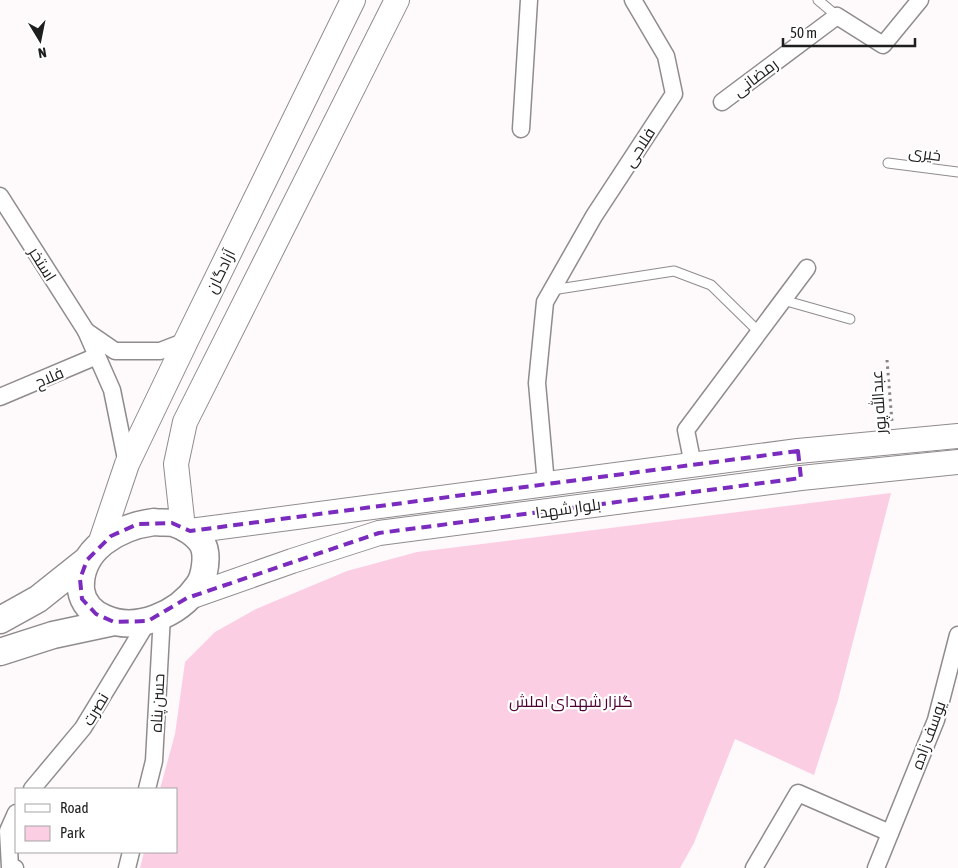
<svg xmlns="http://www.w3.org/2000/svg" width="958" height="868" viewBox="0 0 958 868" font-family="'Asap Condensed',Cairo,sans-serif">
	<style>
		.green { fill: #fccee3 }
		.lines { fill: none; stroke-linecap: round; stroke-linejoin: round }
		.service-casing { stroke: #908c8d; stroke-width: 11 }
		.minor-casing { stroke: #908c8d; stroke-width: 19 }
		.secondary-casing { stroke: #908c8d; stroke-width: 26 }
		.primary-casing { stroke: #908c8d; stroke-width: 29 }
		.path { stroke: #858383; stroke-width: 3; stroke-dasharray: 2.5 4; stroke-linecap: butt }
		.service { stroke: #fff; stroke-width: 9 }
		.minor { stroke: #fff; stroke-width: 16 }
		.secondary { stroke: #fff; stroke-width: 24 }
		.primary { stroke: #fff; stroke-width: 26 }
		.marked { fill: none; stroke: #7b2cbf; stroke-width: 4; stroke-dasharray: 10 6; stroke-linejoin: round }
		.labels { text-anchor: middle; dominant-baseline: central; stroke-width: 4.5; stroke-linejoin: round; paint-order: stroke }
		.street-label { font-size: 16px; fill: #1f1e1e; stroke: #fff }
		.park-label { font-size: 16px; fill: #4f0132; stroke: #fff }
	</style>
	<rect width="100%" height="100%" fill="#fefafb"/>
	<polygon class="green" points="891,493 838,700 814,775 735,739 694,843 680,868 140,868 144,852 176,852 176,789 160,789 175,734 185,662 215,632 256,609 347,571 417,552"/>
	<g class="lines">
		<g class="service-casing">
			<g id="service">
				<polyline points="818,0 837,16"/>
				<polyline points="888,163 958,172"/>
				<polyline points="552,290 674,271 711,285 759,332"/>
				<polyline points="783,300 850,319"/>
			</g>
		</g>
		<g class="minor-casing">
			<g id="minor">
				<polyline points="722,102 837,16 883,45 920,0"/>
				<polyline points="521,129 529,0"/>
				<polyline points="0,196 86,331"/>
				<polyline points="0,397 97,356"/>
				<polyline points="127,464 112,390 86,331 115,351 160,351 186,341"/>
				<polyline points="693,465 686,430 807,268"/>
				<polyline points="546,484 537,383 545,302 594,216 674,94 666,56 633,0"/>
				<polyline points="32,789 83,728 148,621"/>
				<polyline points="147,789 154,761 162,615"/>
				<polyline points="15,868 10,867 8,831 16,813"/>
				<polyline points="127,868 131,852"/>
				<polyline points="754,868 798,793 890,833"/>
				<polyline points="876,868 936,720 958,635"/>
			</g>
		</g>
		<g class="secondary-casing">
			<g id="secondary">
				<polyline points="183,528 176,464 185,422 397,0"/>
				<polyline points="190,531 798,451 958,436"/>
				<polyline points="99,547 127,464 186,341 353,0"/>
				<polyline points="187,598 292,561 379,533 801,478 958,462"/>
			</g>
		</g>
		<g class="primary-casing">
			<g id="primary">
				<path d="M154,522C160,523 167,522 173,523C184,526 198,535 203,545C208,555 205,577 198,586C179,614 136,633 104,618C92,613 83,603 81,590C78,549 118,527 154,522Z"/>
				<polyline points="0,620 38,599 87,560"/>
				<polyline points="0,652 53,635 114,622"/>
			</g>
		</g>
		<polyline class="path" points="887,360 892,422"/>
		<use href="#service" class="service"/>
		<use href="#minor" class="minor"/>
		<use href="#secondary" class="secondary"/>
		<use href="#primary" class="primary"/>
	</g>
	<path class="marked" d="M798,451L801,478L379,533L187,598L148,621L114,622L96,614L82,599L80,579L87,560L111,536L138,524L172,523L190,531Z"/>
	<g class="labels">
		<g class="street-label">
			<text transform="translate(755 77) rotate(-37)">رمضانی</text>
			<text transform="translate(639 147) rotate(-57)">فلاحی</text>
			<text transform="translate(925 153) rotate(8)">خیری</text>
			<text transform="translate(43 264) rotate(58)">استخر</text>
			<text transform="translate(220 271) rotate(-64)">آزادگان</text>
			<text transform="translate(49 377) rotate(-23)">فلاح</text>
			<text transform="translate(878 402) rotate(-94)">عبدالله پور</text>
			<text transform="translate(568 508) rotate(-8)">بلوار شهدا</text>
			<text transform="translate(157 703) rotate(-87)">حسن پناه</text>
			<text transform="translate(95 709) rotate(-59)">نصرت</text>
			<text transform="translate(928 735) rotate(-70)">یوسف زاده</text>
		</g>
		<g class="park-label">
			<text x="571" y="701">گلزار شهدای املش</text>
		</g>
	</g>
	<rect x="15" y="788" width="162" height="65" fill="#ffffff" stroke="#a5a5a5"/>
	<rect x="25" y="804" width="25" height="8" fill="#ffffff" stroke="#a5a5a5"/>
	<text x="60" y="813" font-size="15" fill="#1f1e1e">Road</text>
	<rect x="25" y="826" width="25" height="15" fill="#fccee3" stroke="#a5a5a5"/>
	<text x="60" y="838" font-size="15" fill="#1f1e1e">Park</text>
	<g transform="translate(40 40) rotate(170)" stroke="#ffffff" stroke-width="4" paint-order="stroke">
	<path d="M0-4L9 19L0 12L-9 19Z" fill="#1f1e1e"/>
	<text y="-8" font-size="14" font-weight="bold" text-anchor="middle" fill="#1f1e1e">N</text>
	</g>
	<path d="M783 38v8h132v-8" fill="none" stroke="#1f1e1e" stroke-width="2.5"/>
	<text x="790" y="38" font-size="15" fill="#1f1e1e" stroke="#ffffff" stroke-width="4" paint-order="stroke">50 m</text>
</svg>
